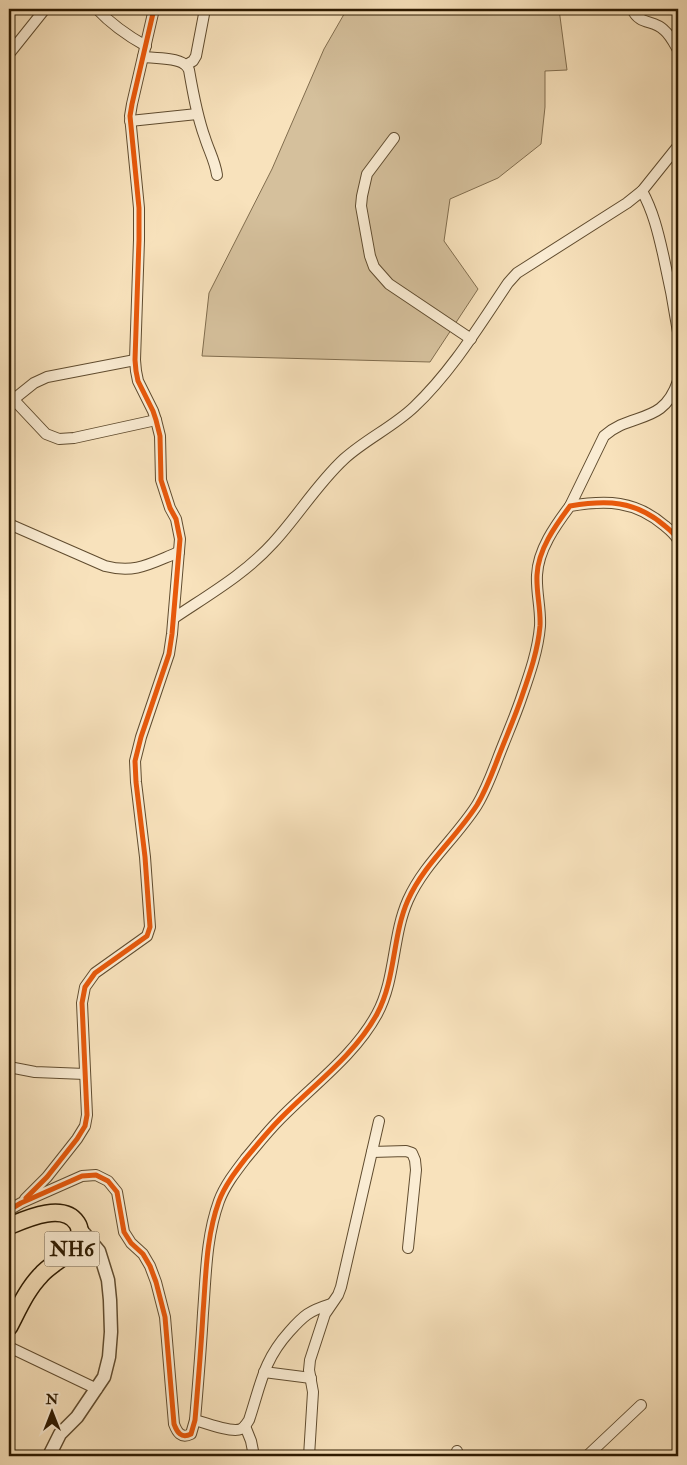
<svg xmlns="http://www.w3.org/2000/svg" width="687" height="1465" viewBox="0 0 687 1465" font-family="'IM FELL Double Pica',serif">
	<style>
		.green { fill: #d5c09c; stroke: #816d4e }
		.lines { fill: none; stroke-linecap: round; stroke-linejoin: round }
		.minor-casing { stroke: #604c2f; stroke-width: 12 }
		.tertiary-casing { stroke: #604c2f; stroke-width: 15 }
		.trunk-casing { stroke: #2d1a00; stroke-width: 19 }
		.minor { stroke: #faecd3; stroke-width: 10 }
		.tertiary { stroke: #faecd3; stroke-width: 12 }
		.trunk { stroke: #f8e2bc; stroke-width: 16 }
		.cycleway-casing { stroke: #faecd3; stroke-width: 8 }
		.cycleway { stroke: #e8590c; stroke-width: 5 }
		.labels { text-anchor: middle; dominant-baseline: central; stroke-width: 4; stroke-linejoin: round; paint-order: stroke }
		.shield { fill: #faecd3; stroke: #6a593f; stroke-width: 1 }
		.shield-label { font-size: 20px; font-weight: bold; fill: #2d1a00 }
	</style>
	<rect width="100%" height="100%" fill="#f8e2bc"/>
	<filter id="stains"><feTurbulence type="fractalNoise" baseFrequency=".004" numOctaves="4"/><feColorMatrix values="0 0 0 0 .2 0 0 0 0 .09 0 0 0 0 .02 0 0 0 .5 -.17"/></filter>
	<radialGradient id="worn" r=".72"><stop offset=".6" stop-color="#630" stop-opacity="0"/><stop offset="1" stop-color="#630" stop-opacity=".3"/></radialGradient>
	<polygon class="green" points="347,9 559,9 567,70 545,71 545,107 541,144 498,178 450,199 444,241 478,289 430,362 202,356 209,293 272,169 324,49"/>
	<g class="lines">
		<g class="minor-casing">
			<g id="minor">
				<path d="M97,9C111,24 128,36 146,46"/>
				<path d="M632,9C640,26 653,19 664,30C670,35 674,43 678,50"/>
				<polyline points="9,54 45,9"/>
				<path d="M143,57C153,58 177,58 184,64C186,65 188,68 189,70C193,93 197,116 205,138C209,151 215,161 217,175"/>
				<polyline points="186,65 193,61 196,56 205,9"/>
				<polyline points="130,121 197,114"/>
				<polyline points="394,138 367,174 362,196 361,206 370,256 374,267 389,284 471,339"/>
				<path d="M642,191C653,211 658,232 663,254C669,280 674,306 678,332"/>
				<polyline points="14,400 46,434 59,439 74,438 156,420"/>
				<polyline points="9,403 34,383 47,377 135,360"/>
				<path d="M570,506L604,436C632,411 663,426 678,381"/>
				<path d="M9,524L105,566C136,574 151,563 179,552"/>
				<path d="M174,618C208,595 245,574 273,543C298,516 317,484 344,459C366,439 393,427 414,407C452,371 479,326 508,283L517,273L627,203L642,191L678,146"/>
				<polyline points="9,1067 35,1072 85,1074"/>
				<polyline points="372,1152 406,1151 412,1153 415,1160 416,1170 408,1248"/>
				<polyline points="25,1199 47,1177 77,1139 85,1126 87,1115 82,1003 85,987 95,973 147,936 150,927 145,857 136,782 135,761 141,737 169,654 172,634 180,539 176,519 170,508 161,480 160,436 156,420 153,411 138,381 136,371 135,360 139,240 139,208 130,116 132,104 154,9"/>
				<path d="M9,1210L21,1203L82,1176L96,1175L108,1181L117,1192L124,1232L131,1243L143,1254L150,1266L156,1282L165,1317L174,1424C177,1432 181,1439 191,1434L195,1420C198,1385 201,1349 203,1313C206,1275 206,1237 219,1201C225,1185 236,1171 246,1158C257,1145 268,1131 280,1119C313,1085 354,1056 377,1014C396,979 392,936 408,900C424,864 456,838 477,805C486,790 492,774 498,758C506,737 515,717 522,696C530,673 538,650 540,626C541,609 536,592 537,575C538,550 555,526 570,506C606,500 635,500 665,526C670,530 675,534 678,540"/>
				<polyline points="9,1347 97,1389"/>
				<polyline points="264,1372 311,1378"/>
				<path d="M195,1420C205,1423 232,1433 241,1429C245,1427 247,1423 249,1420C261,1384 263,1361 289,1332C304,1315 309,1311 331,1304"/>
				<polyline points="245,1426 251,1441 254,1456"/>
				<polyline points="309,1456 313,1392 309,1370 310,1360 325,1314 338,1295 341,1287 379,1121"/>
				<polyline points="456,1456 457,1451"/>
				<polyline points="587,1456 641,1405"/>
			</g>
		</g>
		<g class="tertiary-casing">
			<polyline id="tertiary" points="49,1456 60,1434 77,1417 104,1377 109,1357 111,1332 110,1300 108,1280 99,1251 79,1227"/>
		</g>
		<g class="trunk-casing">
			<path id="trunk" d="M9,1226C26,1219 63,1202 77,1223C81,1229 80,1235 77,1241C71,1256 51,1263 41,1275C27,1289 18,1310 9,1327"/>
		</g>
		<use href="#minor" class="minor"/>
		<use href="#tertiary" class="tertiary"/>
		<use href="#trunk" class="trunk"/>
		<g class="cycleway-casing">
			<g id="cycleway">
				<polyline points="26,1198 47,1177 77,1139 85,1126 87,1115 82,1003 85,987 95,973 147,936 150,927 145,857 136,782 135,761 141,737 169,654 172,634 180,539 176,519 170,508 161,480 160,436 156,420 153,411 138,381 136,371 135,360 139,240 139,208 130,116 132,104 154,9"/>
				<path d="M9,1210L21,1203L82,1176L96,1175L108,1181L117,1192L124,1232L131,1243L143,1254L150,1266L156,1282L165,1317L174,1424C177,1432 181,1439 191,1434L195,1420C198,1385 201,1349 203,1313C206,1275 206,1237 219,1201C225,1185 236,1171 246,1158C257,1145 268,1131 280,1119C313,1085 354,1056 377,1014C396,979 392,936 408,900C424,864 456,838 477,805C486,790 492,774 498,758C506,737 515,717 522,696C530,673 538,650 540,626C541,609 536,592 537,575C538,550 555,526 570,506C606,500 635,500 665,526C670,530 675,534 678,540"/>
			</g>
		</g>
		<use href="#cycleway" class="cycleway"/>
	</g>
	<g class="labels">
		<rect class="shield" x="44.5" y="1231.5" width="55" height="35" rx="4"/>
		<g class="shield-label">
			<text x="72" y="1249">NH6</text>
		</g>
	</g>
	<rect width="687" height="1465" fill="none" stroke="#f8e2bc" stroke-width="30"/>
	<rect x="10" y="10" width="667" height="1445" fill="none" stroke="#2d1a00" stroke-width="2.5"/>
	<rect x="15" y="15" width="657" height="1435" fill="none" stroke="#2d1a00"/>
	<g transform="translate(52 1412)" stroke="#faecd3" stroke-width="4" paint-order="stroke">
	<path d="M0-4L9 19L0 12L-9 19Z" fill="#2d1a00"/>
	<text y="-8" font-size="14" font-weight="bold" text-anchor="middle" fill="#2d1a00">N</text>
	</g>
	<rect width="100%" height="100%" filter="url(#stains)"/>
	<rect width="100%" height="100%" fill="url(#worn)"/>
</svg>
